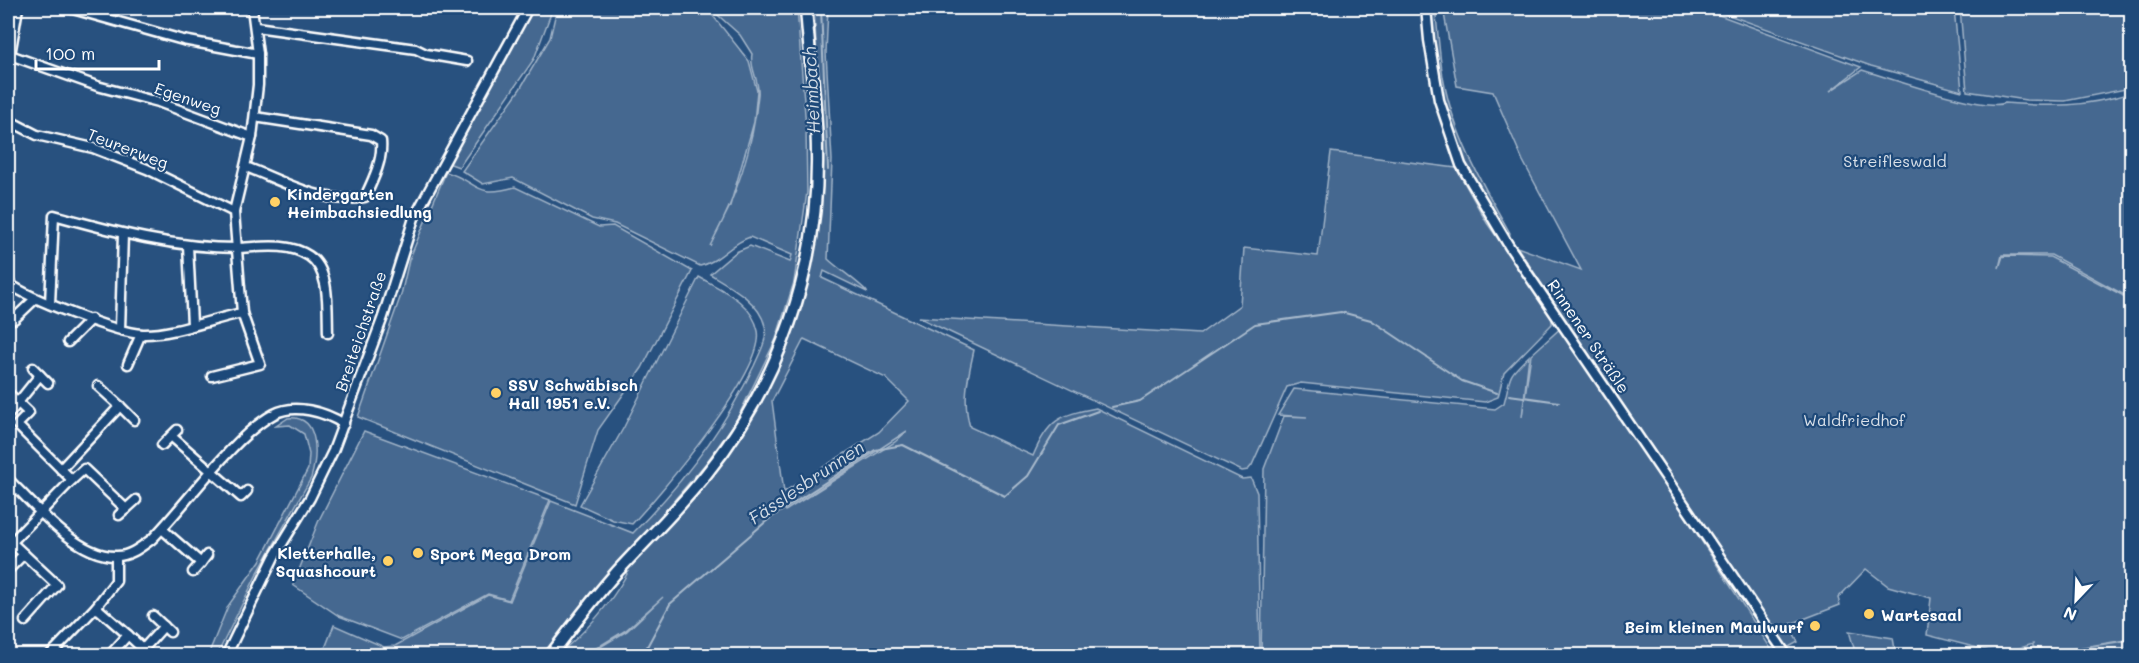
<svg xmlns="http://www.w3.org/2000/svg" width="2139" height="663" viewBox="0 0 2139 663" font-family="Mali,sans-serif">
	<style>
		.green { fill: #446890; stroke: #a2b4c8; stroke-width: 1.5; fill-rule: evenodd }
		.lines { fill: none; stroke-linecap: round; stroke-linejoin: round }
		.stream { stroke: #aabbcd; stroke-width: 2 }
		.minor-casing { stroke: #fff; stroke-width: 13 }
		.major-casing { stroke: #fff; stroke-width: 15 }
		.minor { stroke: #1f4a7a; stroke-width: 8 }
		.major { stroke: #1f4a7a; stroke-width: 10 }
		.poi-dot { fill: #ffd166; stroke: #1f4a7a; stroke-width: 2 }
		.labels { text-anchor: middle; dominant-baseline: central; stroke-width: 4.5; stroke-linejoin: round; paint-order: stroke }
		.street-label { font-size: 16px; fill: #fff; stroke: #1f4a7a }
		.park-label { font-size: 16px; fill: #dae1e9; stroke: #1f4a7a }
		.poi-label { font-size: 16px; font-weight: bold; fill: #fff; stroke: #1f4a7a; text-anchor: start }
		.water-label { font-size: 18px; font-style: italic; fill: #d4dde6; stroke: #1f4a7a }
	</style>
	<rect width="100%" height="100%" fill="#28517f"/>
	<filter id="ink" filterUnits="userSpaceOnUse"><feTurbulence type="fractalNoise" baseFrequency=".0167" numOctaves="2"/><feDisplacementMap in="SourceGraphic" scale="12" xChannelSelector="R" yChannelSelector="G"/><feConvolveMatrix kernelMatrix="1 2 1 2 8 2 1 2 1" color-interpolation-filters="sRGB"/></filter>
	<g filter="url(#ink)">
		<g class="green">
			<polygon points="534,8 553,8 534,59 459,167 448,163 449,158"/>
			<path d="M557,8H700L710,12L749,61L757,91L754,122L730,206L710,246C735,200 753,148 758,95C760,81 749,68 752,54L740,35L710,8H797L806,128L807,192L794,282L776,339L735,423L706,463L542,655L322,656L334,625L384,647L395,646L488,595L510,601L551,501L633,533C682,484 724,429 754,366C759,354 768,340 765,326C759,301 730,286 710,274L736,252L750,246L790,262L792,255L750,237C731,243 719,262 700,266L615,224L592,219L513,178L483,184L462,171L520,89L550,38Z"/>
			<path d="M814,8H828L826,53L832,160L828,259C836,267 865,287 867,292L824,271L822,278L974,350C968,377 962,399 970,427L1033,456C1048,420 1059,415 1096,408L1242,479L1251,478L1257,493L1260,655H587L627,631L663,597L626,630L585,655L556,656C585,633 609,606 627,574L625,571C696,497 769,416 799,314C809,279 811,244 813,207C815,175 820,143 819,112C818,77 816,42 814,8ZM804,339L886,378L909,401L879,432L784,492L772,401ZM907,431L895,442L785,511Z"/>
			<path d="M1430,8H1435C1438,30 1439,54 1443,77C1453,133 1482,184 1510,233L1509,238C1492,210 1472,183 1459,153C1439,107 1435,57 1430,8Z"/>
			<path d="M1443,8H1700L1861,67L1830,91L1862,70C1887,77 1985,112 2005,103C2054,107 2084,107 2131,93V639L2066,650L2131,640V655H2059L2033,647V644L2001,654L1927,635L1931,598L1888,586L1866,569L1838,598L1840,605L1788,625L1798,642L1787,648L1517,247L1581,270L1523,161L1493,92L1457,86ZM2002,255H2051L2123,294L2130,303L2122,295L2050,257L2003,256L1999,268Z"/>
			<polygon points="1709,8 1954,8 1962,91 1871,66"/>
			<polygon points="1960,8 2131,8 2131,88 2065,101 2026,100 1967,91"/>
			<polygon points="1331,152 1456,168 1487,223 1552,316 1552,324 1504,373 1498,397 1485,402 1301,383 1287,387 1252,465 1248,470 1242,471 918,317 1200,334 1240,305 1244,248 1318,256"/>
			<path d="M446,172C480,182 473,199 515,187L599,227L613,226L692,271L642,368L598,430L575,504L358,417L401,295L409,260Z"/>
			<path d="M699,277C722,290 752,302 758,331C766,370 660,494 632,524L613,520L580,505L624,427Z"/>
			<path d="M1563,326L1775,655L1261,656L1264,469L1284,416L1307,417L1278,415L1294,389L1495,409L1504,403C1512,374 1505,379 1529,356L1522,417L1531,355Z"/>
			<path d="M288,418C321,415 317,458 311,478L256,576L217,655H208L228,606L260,561L308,469L309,454L304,434L290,425L276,426Z"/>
			<polygon points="364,431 550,500 509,600 488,594 402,640 339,616 293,585 319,520"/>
			<polygon points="1849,631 1893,638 1896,655 1856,655"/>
		</g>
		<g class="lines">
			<g class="stream">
				<polyline points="821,8 828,170"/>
				<polyline points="1509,395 1559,402"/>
				<polyline points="1112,407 1140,401 1255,324 1341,312 1371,320 1462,381 1497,393"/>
				<polyline points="642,656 670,604 769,519 875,450 903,445 1005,496 1028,476 1059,425 1098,411"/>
			</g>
			<g class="minor-casing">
				<g id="minor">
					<polyline points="69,8 183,40 258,54"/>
					<polyline points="1426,8 1429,40 1439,100 1461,165 1509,246 1787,656"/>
					<polyline points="256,27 416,49 426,54 467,61"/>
					<polyline points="10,55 97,86 158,102 252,137"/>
					<polyline points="8,67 18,8"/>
					<polyline points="8,120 37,135 93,148 147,169 234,212"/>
					<path d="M246,167C283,181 325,206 365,197C373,180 383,160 381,141L371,135L255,117"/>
					<polyline points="188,246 192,324"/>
					<path d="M8,283C28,298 117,333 142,334C172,335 212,319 242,313"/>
					<path d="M50,304L54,215C115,232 174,248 238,248C261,247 288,242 309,256C331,270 327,311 328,333"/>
					<polyline points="14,319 35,299"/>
					<polyline points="120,329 123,234"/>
					<polyline points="68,342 91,319"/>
					<polyline points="128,364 141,334"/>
					<polyline points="33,368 40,375"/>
					<polyline points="212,376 260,364 242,313 234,212 252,137 258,85 258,54 252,8"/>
					<polyline points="98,386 120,406"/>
					<polyline points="8,393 29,413 17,425 72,480 84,469 126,509 136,500"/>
					<polyline points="8,415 40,375 48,383"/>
					<polyline points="177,430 171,436 241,497 247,491"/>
					<polyline points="162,445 171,436"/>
					<polyline points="61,469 120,406 134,420"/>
					<path d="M8,479C34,505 76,556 115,556C129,557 141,547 152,539C186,505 233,436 274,414C295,403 325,412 344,424"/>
					<polyline points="119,515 126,509"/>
					<polyline points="162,529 201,563 193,572"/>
					<polyline points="11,542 57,585 25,621"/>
					<polyline points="8,546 72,480"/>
					<polyline points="201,563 207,555"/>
					<polyline points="8,570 24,554"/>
					<polyline points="96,607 128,635 109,656"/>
					<polyline points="153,616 170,632"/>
					<polyline points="128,635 143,649"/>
					<polyline points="116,649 123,656"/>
					<polyline points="49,656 96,607 116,581 116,557"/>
					<polyline points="137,656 164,626"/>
					<polyline points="226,656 274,557 310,498 333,451 383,317 414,218 528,8"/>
				</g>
			</g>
			<g class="major-casing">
				<path id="major" d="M550,656C571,628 592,600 615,574C646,540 679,509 707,473C779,383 819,268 817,153C817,104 809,56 806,8"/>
			</g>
			<use href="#minor" class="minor"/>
			<use href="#major" class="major"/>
		</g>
	</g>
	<g class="poi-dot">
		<circle cx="275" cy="202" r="6"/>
		<circle cx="496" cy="393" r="6"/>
		<circle cx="418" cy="553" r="6"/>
		<circle cx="388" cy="561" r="6"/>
		<circle cx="1869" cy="614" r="6"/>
		<circle cx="1815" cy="626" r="6"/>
	</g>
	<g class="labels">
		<g class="street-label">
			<text transform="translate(188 98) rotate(19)">Egenweg</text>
			<text transform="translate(128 148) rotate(21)">Teurerweg</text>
			<text transform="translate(360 331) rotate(-71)">Breiteichstraße</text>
			<text transform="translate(1589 336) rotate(56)">Rinnener Sträßle</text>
		</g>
		<g class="park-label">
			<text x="1895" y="160">Streifleswald</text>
			<text x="1854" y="419">Waldfriedhof</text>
		</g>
		<g class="poi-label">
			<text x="287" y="193">Kindergarten<tspan x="287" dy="18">Heimbachsiedlung</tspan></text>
			<text x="508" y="384">SSV Schwäbisch<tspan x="508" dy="18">Hall 1951 e.V.</tspan></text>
			<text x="376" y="552" text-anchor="end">Kletterhalle,<tspan x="376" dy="18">Squashcourt</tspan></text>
			<text x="430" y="553">Sport Mega Drom</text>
			<text x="1881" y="614">Wartesaal</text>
			<text x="1803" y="626" text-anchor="end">Beim kleinen Maulwurf</text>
		</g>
		<g class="water-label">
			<text transform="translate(811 90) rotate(-93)">Heimbach</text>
			<text transform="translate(806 482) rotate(-34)">Fässlesbrunnen</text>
		</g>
	</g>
	<rect width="2139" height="663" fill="none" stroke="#1f4a7a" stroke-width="30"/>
	<rect x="15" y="15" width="2109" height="633" fill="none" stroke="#fff" stroke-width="2" filter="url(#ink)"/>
	<g transform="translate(2076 600) rotate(203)" stroke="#1f4a7a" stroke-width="4.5" paint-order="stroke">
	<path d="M0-4.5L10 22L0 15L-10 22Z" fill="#ffffff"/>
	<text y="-9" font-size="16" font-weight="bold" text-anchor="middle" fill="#ffffff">N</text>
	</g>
	<path d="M36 60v9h123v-9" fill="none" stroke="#ffffff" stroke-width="3"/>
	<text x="45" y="60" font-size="18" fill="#ffffff" stroke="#1f4a7a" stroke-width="4.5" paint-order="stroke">100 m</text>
</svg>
